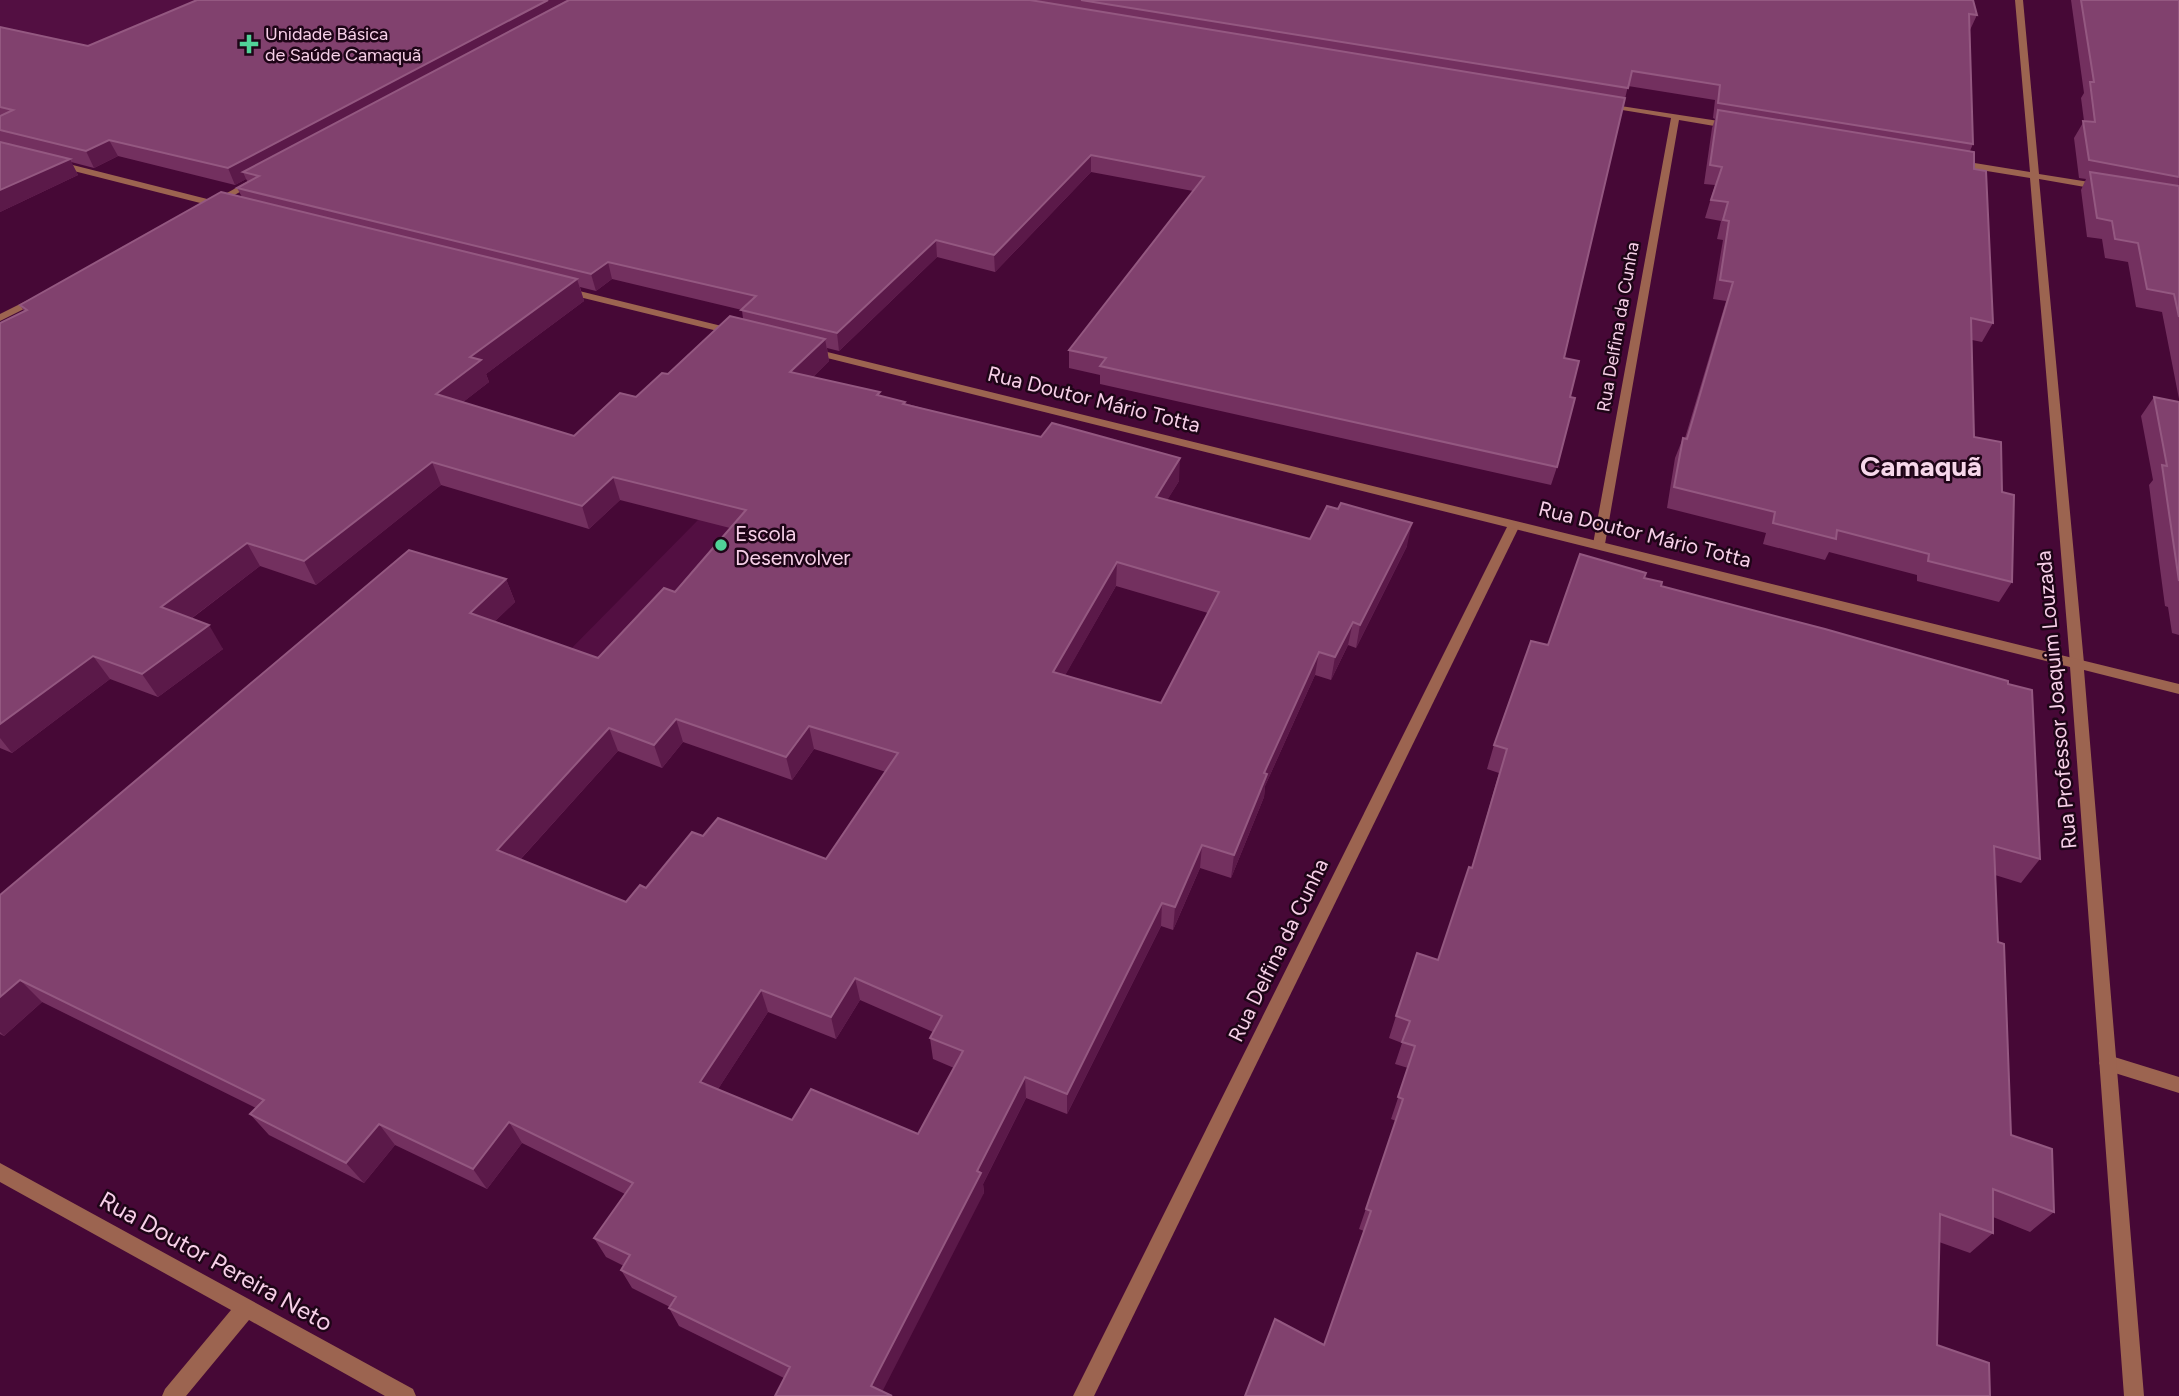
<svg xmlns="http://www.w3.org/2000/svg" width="2179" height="1396" viewBox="0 0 2179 1396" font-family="Figtree,sans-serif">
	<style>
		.built { fill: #530f42 }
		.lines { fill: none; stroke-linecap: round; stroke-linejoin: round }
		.minor { fill: #9c6450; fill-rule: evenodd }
		.tertiary { fill: #9c6450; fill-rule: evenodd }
		.wall { fill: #73305f; fill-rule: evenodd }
		.shaded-wall { fill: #5b1949 }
		.building { fill: #81416e; stroke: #945881; stroke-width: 2; fill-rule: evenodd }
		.poi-dot { fill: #50d398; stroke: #1e0517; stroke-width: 2.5 }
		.labels { text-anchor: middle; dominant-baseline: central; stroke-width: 5; stroke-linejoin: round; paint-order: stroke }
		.far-poi-label { font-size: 18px; fill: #f7d0e8; stroke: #1e0517; text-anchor: start }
		.far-street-label { font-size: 18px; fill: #f7d0e8; stroke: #1e0517 }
		.street-label { font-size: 21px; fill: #f7d0e8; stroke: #1e0517 }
		.poi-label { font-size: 21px; fill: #f7d0e8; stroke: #1e0517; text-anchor: start }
		.near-street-label { font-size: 24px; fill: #f7d0e8; stroke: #1e0517 }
		.district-label { font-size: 28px; font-weight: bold; fill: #f7d8eb; stroke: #1e0517 }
	</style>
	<rect width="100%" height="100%" fill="#460836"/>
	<g class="built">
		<polygon points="0,0 411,0 405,86 0,41"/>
		<polygon points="810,399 639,693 557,663 698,520"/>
	</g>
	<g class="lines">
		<g class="minor">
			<polygon points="2015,0 2023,0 2039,174 2102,184 2107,187 2102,190 2039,179 2084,663 2077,668 2070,663 2030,178 1956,166 1952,163 1956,160 2030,172"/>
			<polygon points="1601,103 1732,123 1736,126 1732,129 1679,120 1605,544 1599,548 1593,544 1671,118 1604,107 1601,107"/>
			<polygon points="252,179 259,181 217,205 209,203"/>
			<polygon points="36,296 41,299 40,301 0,321 0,314"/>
			<polygon points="1514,521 1520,525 1094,1396 1073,1396 1508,525"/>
			<polygon points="2108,1055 2179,1077 2179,1093 2102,1069 2099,1063 2102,1057"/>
		</g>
		<g class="tertiary">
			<polygon points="57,161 223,203 225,205 220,208 54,166 54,162"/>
			<polygon points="563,287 738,330 739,332 734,335 559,292 558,290"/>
			<polygon points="811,348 2179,684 2179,694 2084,670 2144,1396 2124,1396 2070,667 807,353 807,349"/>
			<polygon points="0,1163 413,1389 416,1396 385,1396 249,1320 186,1396 162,1396 165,1389 231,1310 0,1182"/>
		</g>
	</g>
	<g class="wall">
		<path d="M197,0H1973L1977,15L1970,30L1973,144L1970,151L1974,169L1993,323L1982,342L1972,340L1974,437L2002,492L2012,582L1999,602L1917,581V575L1829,552L1825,560L1763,544L1766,533L1667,508L1675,458L1683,438H1685L1726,301L1713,299L1723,240L1717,239L1721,221L1705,218L1715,185L1704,184L1712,128L1715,119L1713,118L1715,100L1628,86L1564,358L1570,397L1557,467L1551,485L1100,384V375L1069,368V350L1193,191L1091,172L995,272L937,257L839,351L827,348L829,361L813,377L1179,481L1167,500L1310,539L1407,546L1356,648L1348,645L1331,680L1315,675L1265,786L1264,797L1231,878L1200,868L1173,930L1161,926L1067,1114L1026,1098L983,1184L984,1193L784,1378L679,1326L669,1308L670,1307L632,1288L621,1270L624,1266L606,1257L594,1238L625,1194L522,1143L487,1189L395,1145L364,1183L269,1135L250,1114L256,1108L42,1002L4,1036L0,1034V895L506,579L515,602L495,621L598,658L675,592L730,528L620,500L589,529L441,485L316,585L260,566L191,619L223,649L158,697L110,679L12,753L0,748V323L24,311L20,305L242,197L237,188L248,182L246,179L235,185L118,156L94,168L71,162L78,175L0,212V27L88,46ZM612,279L742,310L743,319L636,397L574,436L463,402L489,382L486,374L584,301L580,287L596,291ZM1116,586L1208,613L1161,703L1065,675ZM683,742L792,780L814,749L886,772L826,859L703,836L646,888L626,902L520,860L618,751L662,768ZM860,1000L933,1032L930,1038L933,1059L954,1068L918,1134L792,1120L718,1089L768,1012L836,1039Z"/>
		<polygon points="2071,0 2179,0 2179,399 2162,312 2136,307 2128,262 2105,258 2102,239 2087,237 2081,190 2086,179 2079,178 2074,138 2084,121 2081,98 2084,93"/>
		<polygon points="2154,397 2179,402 2179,635 2172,633 2168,607 2165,606 2149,485 2153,480 2141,416"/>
		<polygon points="1644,578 1661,586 2008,684 2040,859 2021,883 1995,875 1998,942 2011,1135 2054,1212 2030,1232 1993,1217 1993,1233 1970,1253 1939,1242 1324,1345 1364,1231 1359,1229 1396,1121 1391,1119 1408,1068 1395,1064 1402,1043 1389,1038 1396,1016 1438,960 1472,867 1499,773 1487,769 1494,745 1548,645"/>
	</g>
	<g class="shaded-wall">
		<polygon points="548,0 579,0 243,172 246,179 235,185 228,168"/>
		<polygon points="109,140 118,156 94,168 86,151"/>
		<polygon points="1091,155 1091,172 995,272 994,255"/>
		<polygon points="70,159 78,175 0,212 0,190"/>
		<polygon points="936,240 937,257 839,351 837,333"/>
		<polygon points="608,262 612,279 596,291 591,274"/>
		<polygon points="577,279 584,301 486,374 489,382 445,416 436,394 470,357"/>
		<polygon points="825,339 829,361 795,394 790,372"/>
		<polygon points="1180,458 1179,481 1155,520 1156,497"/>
		<polygon points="432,462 441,485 316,585 304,561"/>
		<polygon points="613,477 620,500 589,529 582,506"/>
		<polygon points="1412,523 1407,546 1356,648 1360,625"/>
		<polygon points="247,543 260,566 176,630 161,607"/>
		<polygon points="1117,562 1116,586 1054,695 1053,672"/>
		<polygon points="506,579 515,602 480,636 470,613"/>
		<polygon points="1353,622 1348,645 1331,680 1335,657"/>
		<polygon points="209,625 223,649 158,697 142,674"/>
		<polygon points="1319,652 1315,675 1265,786 1264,797 1231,878 1234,855 1264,773"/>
		<polygon points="93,656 110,679 12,753 0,738 0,724"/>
		<polygon points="676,719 683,742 662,768 654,745"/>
		<polygon points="809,726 814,749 792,780 786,757"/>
		<polygon points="609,728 618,751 508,873 497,850"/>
		<polygon points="1202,845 1200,868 1173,930 1175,907"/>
		<polygon points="1162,903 1161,926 1067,1114 1067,1094"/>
		<polygon points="855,978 860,1000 836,1039 831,1017"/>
		<polygon points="20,980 42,1002 4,1036 0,1032 0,997"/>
		<polygon points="761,990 768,1012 709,1103 700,1082"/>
		<polygon points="1025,1077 1026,1098 983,1184 984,1193 880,1396 871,1386 977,1171"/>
		<polygon points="509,1122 522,1143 487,1189 473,1169"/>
		<polygon points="379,1124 395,1145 364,1183 346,1163"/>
	</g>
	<g class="building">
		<polygon points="197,0 548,0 228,168 109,140 86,151 0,130 0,116 13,110 0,107 0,27 88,46"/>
		<polygon points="569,0 1030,0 1625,98 1564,358 1579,361 1570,397 1575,398 1557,467 1100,366 1106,358 1069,350 1204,177 1091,155 994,255 936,240 837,333 741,310 756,296 608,262 591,274 237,188 259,176 243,172"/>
		<polygon points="1081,0 1973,0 1977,15 1969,14 1973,144 1718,103 1720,85 1632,71 1628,88"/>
		<polygon points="2081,0 2179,0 2179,177 2089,160 2083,121 2095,122 2090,82 2094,82"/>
		<polygon points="1718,110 1974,152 1974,169 1986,171 1993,323 1971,318 1974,437 2001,442 2002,492 2014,495 2012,582 1928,561 1929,554 1837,530 1836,539 1773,523 1775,512 1674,487 1683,438 1687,439 1733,282 1720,280 1729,221 1723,220 1728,202 1711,200 1722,167 1710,165"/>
		<polygon points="0,142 70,159 0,190"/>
		<polygon points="2090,172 2179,186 2179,317 2174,294 2147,289 2138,243 2115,239 2112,221 2097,218"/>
		<path d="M221,192L577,279L470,357L481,360L436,394L574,436L620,393L636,397L662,373L668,374L730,316L825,339L790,372L880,392L877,395L905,402L903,404L1041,437L1052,423L1180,458L1156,497L1310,539L1327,506L1338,509L1341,503L1412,523L1360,625L1353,622L1335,657L1319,652L1264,773L1267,774L1234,855L1202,845L1175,907L1162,903L1067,1094L1025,1077L977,1171L981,1173L871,1386L892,1396H775L790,1367L669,1308L676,1297L621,1270L630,1255L594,1238L633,1183L509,1122L473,1169L379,1124L346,1163L250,1114L264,1100L20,980L0,997V895L409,550L506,579L470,613L598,658L664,588L675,592L746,510L613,477L582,506L432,462L304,561L247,543L161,607L209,625L142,674L93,656L0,724V323L27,310L20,305ZM1117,562L1219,592L1161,703L1053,672ZM676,719L786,757L809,726L898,753L826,859L718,818L703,836L692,832L646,888L640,885L626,902L497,850L609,728L654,745ZM855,978L942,1016L930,1038L963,1051L918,1134L811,1089L792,1120L700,1082L761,990L831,1017Z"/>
		<polygon points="2154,397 2179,402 2179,581 2162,465 2167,466"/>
		<polygon points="1580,554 1646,573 1644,578 1662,582 1661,586 1825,629 2008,681 2008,684 2032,690 2040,859 1994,846 1998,942 2004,944 2011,1135 2052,1149 2054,1212 1993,1189 1993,1233 1940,1214 1937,1345 1989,1363 1990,1396 1245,1396 1275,1319 1324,1345 1371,1211 1366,1209 1403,1099 1398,1097 1415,1046 1402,1042 1410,1021 1396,1016 1417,953 1438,960 1469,867 1472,868 1507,749 1494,745 1531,641 1548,645"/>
	</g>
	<g class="poi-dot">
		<path d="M245.5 33.5h7v7h7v7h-7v7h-7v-7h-7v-7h7z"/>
		<circle cx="721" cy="545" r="7"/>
	</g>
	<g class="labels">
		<g class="far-poi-label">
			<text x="265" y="34">Unidade Básica<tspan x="265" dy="21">de Saúde Camaquã</tspan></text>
		</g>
		<g class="far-street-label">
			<text transform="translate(1618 327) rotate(-80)">Rua Delfina da Cunha</text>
		</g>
		<g class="street-label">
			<text transform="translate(1094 399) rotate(14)">Rua Doutor Mário Totta</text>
			<text transform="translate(1645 534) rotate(14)">Rua Doutor Mário Totta</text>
			<text transform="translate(2056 700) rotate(-95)">Rua Professor Joaquim Louzada</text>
			<text transform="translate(1278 950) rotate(-64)">Rua Delfina da Cunha</text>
		</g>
		<g class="poi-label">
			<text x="735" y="533">Escola<tspan x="735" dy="24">Desenvolver</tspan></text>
		</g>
		<g class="near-street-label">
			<text transform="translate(216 1261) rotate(29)">Rua Doutor Pereira Neto</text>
		</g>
		<g class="district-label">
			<text x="1921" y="466">Camaquã</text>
		</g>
	</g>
</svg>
